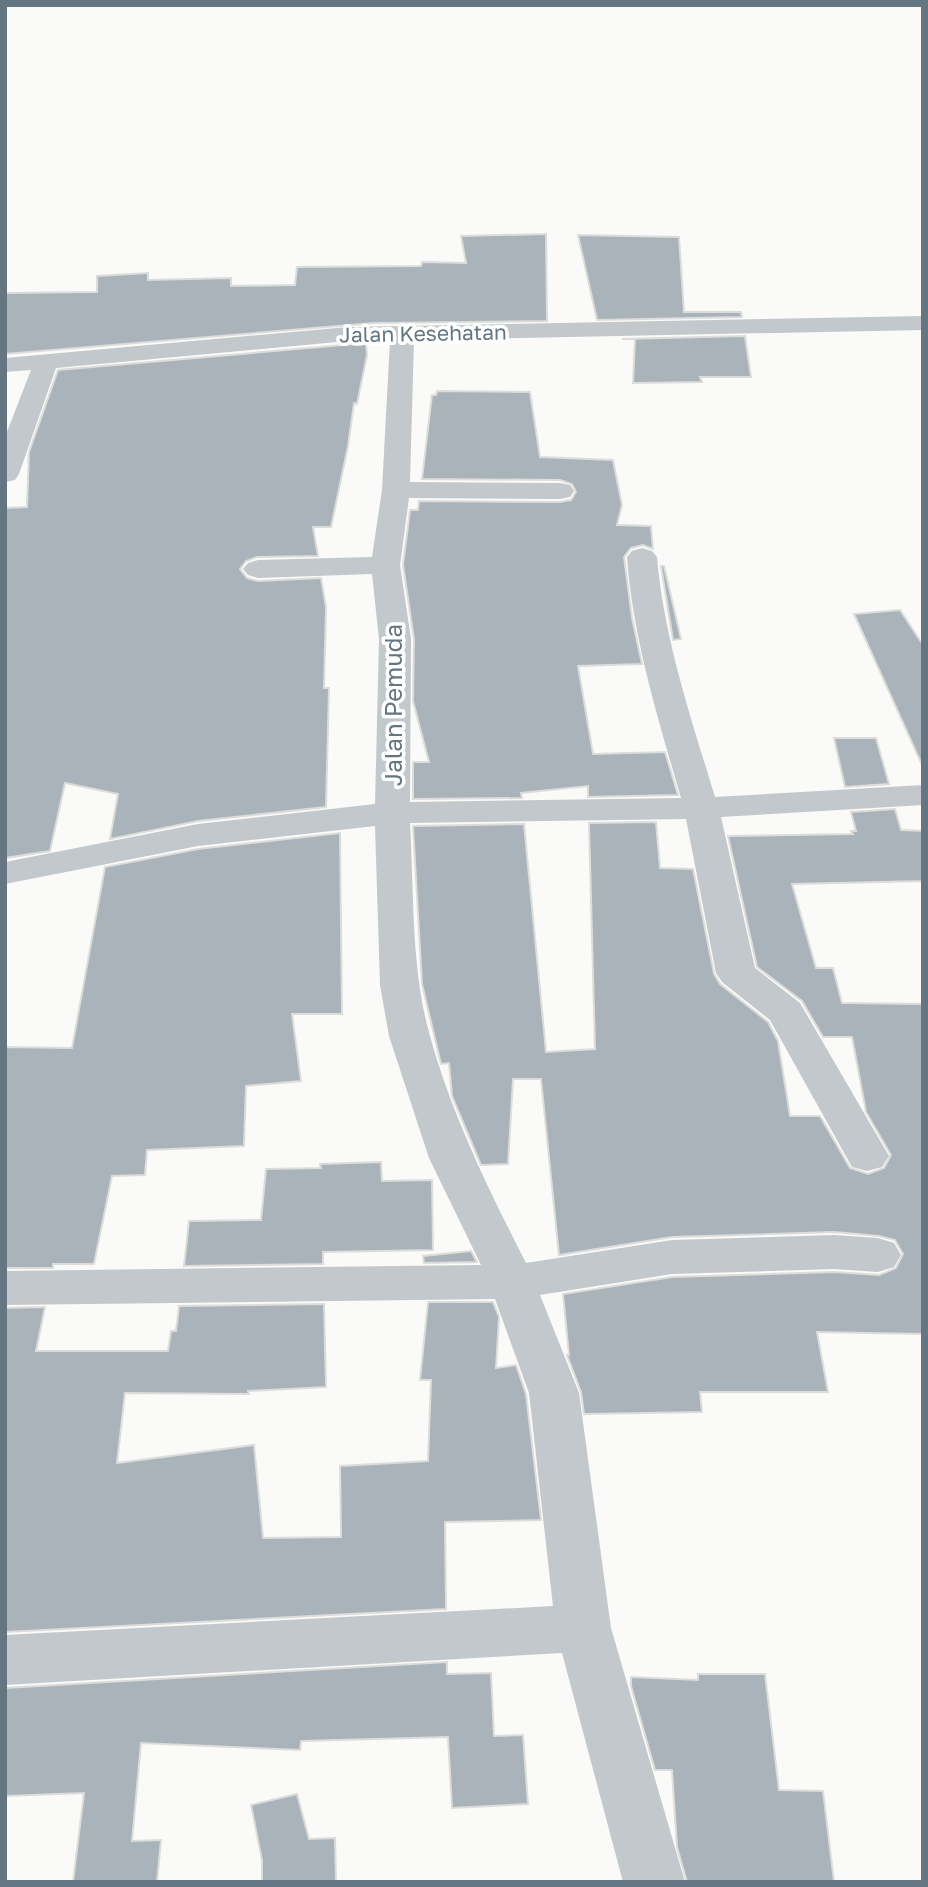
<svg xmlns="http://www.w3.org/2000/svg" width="928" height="1887" viewBox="0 0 928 1887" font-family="'Golos Text',sans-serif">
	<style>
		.building { fill: #aab3b9; stroke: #dcdcda; stroke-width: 2 }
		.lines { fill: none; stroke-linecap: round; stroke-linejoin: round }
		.minor { fill: #c3c8cc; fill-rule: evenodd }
		.labels { text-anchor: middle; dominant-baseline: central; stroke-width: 7; stroke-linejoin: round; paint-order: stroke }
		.far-street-label { font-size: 21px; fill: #657683; stroke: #fff }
		.street-label { font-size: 24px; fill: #657683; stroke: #fff }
	</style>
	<rect width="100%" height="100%" fill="#fafaf8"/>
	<g class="building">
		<polygon points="546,234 547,321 374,323 5,354 5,293 97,292 97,276 148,273 148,280 231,278 231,286 295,285 297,267 421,266 422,262 466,263 461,236"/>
		<polygon points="578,235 679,237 684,312 741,312 742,317 597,320"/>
		<polygon points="745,336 751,377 700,377 702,382 633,383 635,339 622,339"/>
		<polygon points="366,343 367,355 357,404 354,403 348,446 331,527 313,527 318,556 257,557 246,561 240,569 247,578 258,581 321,578 326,607 324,688 329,688 326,807 198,821 110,839 118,794 65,783 50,851 5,858 5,508 27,507 29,452 58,370"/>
		<polygon points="437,391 530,392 540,457 613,460 622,505 617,525 651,526 653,549 643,545 631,548 624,557 632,618 642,664 578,666 593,754 665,752 678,795 588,797 588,786 521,793 522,798 413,799 413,762 429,762 413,701 414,639 403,565 410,510 418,510 419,501 560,502 571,500 576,492 572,484 560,480 422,479 432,395 436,395"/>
		<polygon points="661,566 664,566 681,639 673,640"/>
		<polygon points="900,610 923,645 923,767 854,614"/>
		<polygon points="834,738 876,738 889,784 845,787"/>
		<polygon points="895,809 901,830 923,831 923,881 792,884 816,968 833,968 842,1003 923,1004 923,1334 817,1332 828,1392 700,1392 702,1412 584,1414 581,1392 567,1355 569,1355 563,1294 672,1277 834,1272 879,1275 896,1268 903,1254 895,1240 879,1236 834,1232 672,1237 559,1255 541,1079 513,1079 508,1164 481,1165 452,1096 449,1063 441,1064 422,984 413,826 524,824 546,1052 595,1049 589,823 656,822 660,868 693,869 714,974 720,984 768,1022 778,1041 790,1116 820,1116 850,1168 868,1174 884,1168 891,1155 866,1112 852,1037 823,1037 802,1001 757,967 728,836 853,834 851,831 856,831 851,812"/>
		<polygon points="340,833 342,1014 292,1014 301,1081 246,1086 244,1146 147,1150 145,1175 112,1176 94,1264 53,1264 53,1268 5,1268 5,1047 72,1048 105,867 198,849"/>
		<polygon points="381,1162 382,1181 432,1180 433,1250 323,1252 323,1264 184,1266 189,1221 261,1220 266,1169 321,1168 320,1164"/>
		<polygon points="471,1251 477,1262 424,1263 423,1256"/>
		<polygon points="428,1302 493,1302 499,1317 496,1368 516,1365 526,1394 541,1520 445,1522 446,1609 5,1632 5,1308 45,1307 36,1351 168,1351 171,1331 176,1331 179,1306 324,1304 326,1387 248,1391 249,1394 125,1393 117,1463 254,1445 263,1538 341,1537 340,1466 428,1461 431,1380 420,1380"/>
		<polygon points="447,1662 447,1674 491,1673 494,1736 523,1735 528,1804 452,1808 448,1737 301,1741 300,1750 141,1743 132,1841 161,1840 157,1882 73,1882 84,1793 5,1796 5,1688"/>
		<polygon points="698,1674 765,1674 779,1790 823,1791 834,1882 687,1882 677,1847 672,1770 655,1770 631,1686 631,1677 698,1680"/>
		<polygon points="297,1794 309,1839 335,1838 336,1882 262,1882 262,1860 251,1805"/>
	</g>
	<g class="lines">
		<path class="minor" d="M923,316V330L414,340L410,482L560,483L570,485L574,491L570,497L560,499L409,498L400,565L411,639L410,802L681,798C658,718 633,639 627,557L632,551L642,548L652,551L657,557C664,639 691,718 715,797L923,785V805L721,817L755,968L800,1003L889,1156L882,1167L867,1171L852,1167L770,1020L722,982L716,973L686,819L410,823C414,892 411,970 430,1036C452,1116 489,1190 526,1263L672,1240L834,1235L878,1238L894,1243L901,1255L894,1267L878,1272L834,1269L672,1274L540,1295L579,1393L611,1628L685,1882H623L562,1653L5,1685V1635L553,1606L529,1393L495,1299L5,1305V1271L481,1265L429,1158L389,1036L380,985L375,826L198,846L5,884V862L198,824L375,804L379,639L372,574L258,578L248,575L243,569L248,563L258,560L372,557L382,490L390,340L348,341L56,368L19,474L15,480L5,482V437L31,370L5,372V358L348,327Z"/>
	</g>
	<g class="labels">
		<g class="far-street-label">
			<text transform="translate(423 333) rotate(-1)">Jalan Kesehatan</text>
		</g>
		<g class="street-label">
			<text transform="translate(392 705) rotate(-90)">Jalan Pemuda</text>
		</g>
	</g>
	<rect width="928" height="1887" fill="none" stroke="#657683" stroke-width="14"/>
</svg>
